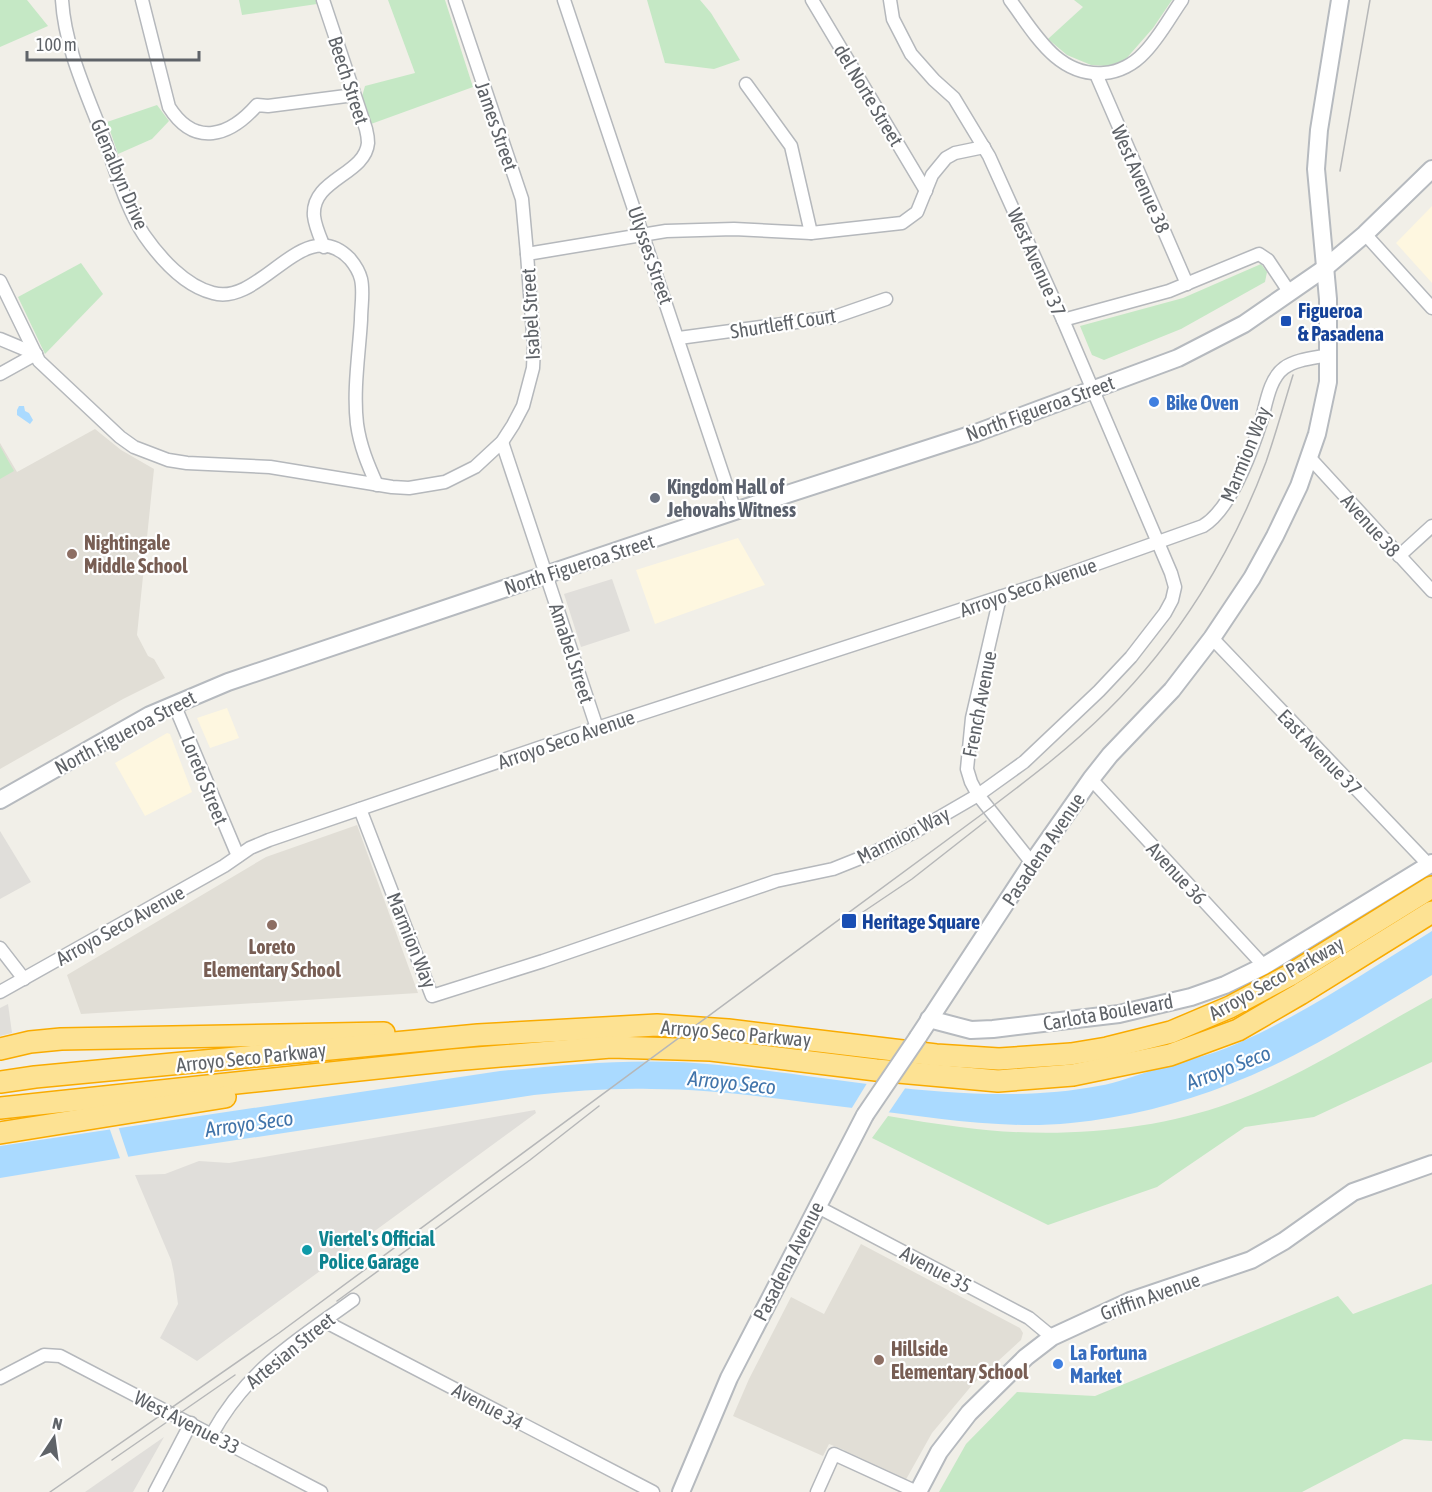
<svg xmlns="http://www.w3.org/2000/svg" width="1432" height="1492" viewBox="0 0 1432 1492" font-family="'Asap Condensed',sans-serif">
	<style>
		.commercial { fill: #fef7e0 }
		.industrial { fill: #e0deda }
		.education { fill: #e1ded6 }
		.green { fill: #c5e8c5 }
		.water { fill: #aadaff }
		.pier { fill: #f1efe8 }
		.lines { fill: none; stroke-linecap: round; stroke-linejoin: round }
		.street-casing { stroke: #b5b8bc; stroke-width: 15 }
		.secondary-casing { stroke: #b6babf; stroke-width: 20 }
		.highway-casing { stroke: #f9ab00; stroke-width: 24 }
		.street { stroke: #fff; stroke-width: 12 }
		.secondary { stroke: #fff; stroke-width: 16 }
		.highway { stroke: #fde293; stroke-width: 21 }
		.tram { stroke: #b6b7b8; stroke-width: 1.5 }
		.secondary-bridge-casing { stroke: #b6babf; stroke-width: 20; stroke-linecap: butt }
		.secondary-bridge { stroke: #fff; stroke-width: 16 }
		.transit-dot { fill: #1a4fb4; stroke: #fff; stroke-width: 2 }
		.shop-dot { fill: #3f7fe0; stroke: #fff; stroke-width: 2 }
		.worship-dot { fill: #6b7280; stroke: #fff; stroke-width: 2 }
		.education-dot { fill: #8d6e63; stroke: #fff; stroke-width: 2 }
		.culture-dot { fill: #0f9aa8; stroke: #fff; stroke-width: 2 }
		.labels { text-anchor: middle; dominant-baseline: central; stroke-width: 4.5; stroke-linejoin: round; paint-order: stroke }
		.street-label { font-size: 20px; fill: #5f6368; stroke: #fff }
		.transit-label { font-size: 20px; font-weight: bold; fill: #164399; stroke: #fff; text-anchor: start }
		.shop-label { font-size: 20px; font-weight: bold; fill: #366cbe; stroke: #fff; text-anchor: start }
		.worship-label { font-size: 20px; font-weight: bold; fill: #5b616d; stroke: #fff; text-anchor: start }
		.education-label { font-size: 20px; font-weight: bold; fill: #785e54; stroke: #fff; text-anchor: start }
		.culture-label { font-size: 20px; font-weight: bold; fill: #0d838f; stroke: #fff; text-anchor: start }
		.water-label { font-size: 21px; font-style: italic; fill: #4174aa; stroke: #fff }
	</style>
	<rect width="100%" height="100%" fill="#f1efe8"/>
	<g class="commercial">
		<polygon points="1432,206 1432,283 1396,243"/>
		<polygon points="738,538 765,585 655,624 636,570"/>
		<polygon points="227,708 239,738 210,748 197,718"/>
		<polygon points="167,733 170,734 192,792 145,816 115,763"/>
	</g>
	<g class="industrial">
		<polygon points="612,579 630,631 581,647 564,594"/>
		<polygon points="0,831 31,882 0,899"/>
		<polygon points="8,1004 12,1033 0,1036 0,1008"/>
		<polygon points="535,1110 536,1113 197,1361 160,1338 178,1304 174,1274 171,1260 135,1175 165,1174 199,1161 229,1163"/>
		<polygon points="164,1437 133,1492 85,1492"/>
	</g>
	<g class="education">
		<polygon points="95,429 121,450 154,469 137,635 148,656 154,659 165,678 123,699 0,769 0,443 17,472"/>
		<polygon points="357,825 418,993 81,1014 67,975 266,857"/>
		<polygon points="861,1244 1020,1328 1023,1333 1021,1340 973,1384 932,1433 904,1483 851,1460 844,1450 829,1444 823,1456 733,1416 749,1379 791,1297 824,1314"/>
	</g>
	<g class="green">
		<polygon points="0,0 27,0 48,26 0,47"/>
		<polygon points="239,0 316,0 317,4 242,15"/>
		<polygon points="388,0 445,0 473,87 371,124 361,100 365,86 415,73"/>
		<polygon points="647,0 700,0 711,13 740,60 714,69 665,63"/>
		<polygon points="1074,0 1172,0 1153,28 1125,60 1107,66 1091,65 1067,55 1048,39 1083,7"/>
		<polygon points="157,105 169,121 152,139 118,154 107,122"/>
		<polygon points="81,263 103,294 45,354 18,297"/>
		<polygon points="1261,264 1267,272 1265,282 1181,329 1104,360 1092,355 1080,326 1183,298"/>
		<polygon points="0,446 14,471 0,479"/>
		<path d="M1432,998V1062L1314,1117L1245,1127L1157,1187L1048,1225L872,1138L888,1116C912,1120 936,1124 960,1127C1047,1139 1148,1133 1230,1103C1301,1077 1366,1034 1432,998Z"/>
		<polygon points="1432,1284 1432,1441 1404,1439 1302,1492 939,1492 966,1444 1017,1392 1095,1396 1338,1296 1353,1314"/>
	</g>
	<g class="water">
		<polygon points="19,406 24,406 25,411 29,413 33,420 30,424 17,415 17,410"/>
		<path d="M1432,931V975C1367,1014 1301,1057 1230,1084C1180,1104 1124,1118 1071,1123C1001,1130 931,1117 861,1109C792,1101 721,1089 651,1089C612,1088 573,1091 534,1095L151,1153L0,1178V1146L500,1071C574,1064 645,1057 719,1065C840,1077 978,1109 1098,1086C1117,1083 1136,1075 1154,1070C1177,1063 1202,1057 1224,1049C1298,1019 1365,972 1432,931Z"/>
	</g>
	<g class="pier">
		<polygon points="869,1080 908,1084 887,1115 850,1111"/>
		<polygon points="118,1126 129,1159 121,1161 109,1127"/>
	</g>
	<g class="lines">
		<g class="street-casing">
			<g id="street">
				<path d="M62,0C65,51 90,100 107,147C118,177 127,209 144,235C160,258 185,286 213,293C261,307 304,211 350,259C355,265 359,271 361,279C364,292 361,306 361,320C359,354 353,390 357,424C360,446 368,465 377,485"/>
				<path d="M142,0L169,107C195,148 230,136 257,105L268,106L354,95"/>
				<path d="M323,0L366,129C367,133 368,138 368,143C365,175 311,179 314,216C315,226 320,237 324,247"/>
				<polyline points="455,0 522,199 527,254"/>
				<polyline points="564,0 735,511"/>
				<polyline points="812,0 926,191"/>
				<path d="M1010,0C1034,32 1057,77 1104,73C1119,72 1134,64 1144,53C1159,38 1170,17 1182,0"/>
				<polyline points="1096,74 1187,284"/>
				<polyline points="746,84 791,146 811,233"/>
				<polyline points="1365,234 1432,308"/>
				<polyline points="0,281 39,361 120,437 134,447 168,460 187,463 270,467 392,487 409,488 445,482 475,467 502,442 513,425 523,406 533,368 534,347 527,254 666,231 734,229 811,233 902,223 917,212 932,175 946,158 955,153 984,147"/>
				<polyline points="1063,320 1169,291 1259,254 1268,260 1290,293"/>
				<polyline points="679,338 834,317 886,299"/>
				<polyline points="0,339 36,354"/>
				<polyline points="0,374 36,354"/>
				<polyline points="502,442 597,728"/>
				<polyline points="1310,458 1432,591"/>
				<polyline points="1399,556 1432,526"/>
				<polyline points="1000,597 972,718 967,769 971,782 978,795 1032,863"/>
				<polyline points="1212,638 1429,865"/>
				<polyline points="174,704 238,856"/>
				<polyline points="1091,779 1264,966"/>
				<polyline points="360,809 432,996 543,961 776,881 833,869 873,853 916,831 978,795 1024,762 1099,691 1131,657 1165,613 1172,600 1175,587 1171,573 1063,320 989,156 954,98 934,80 911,54 893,19 890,0"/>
				<polyline points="0,948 24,979"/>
				<path d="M0,992L224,866L250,848L269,840L597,728L1043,583L1203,526C1231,509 1251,453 1261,422C1266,405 1269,379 1284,368C1296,359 1315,358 1329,355"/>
				<polyline points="816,1206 1029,1318 1052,1337"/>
				<polyline points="324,1321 653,1492"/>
				<polyline points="0,1378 44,1355 60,1356 321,1492"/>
				<path d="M212,1434C248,1369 295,1342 353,1300"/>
				<polyline points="155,1492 191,1423"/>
				<polyline points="817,1492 834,1454 917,1492"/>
			</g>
		</g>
		<g class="secondary-casing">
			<g id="secondary">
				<polyline points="0,800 150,715 228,682 735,511 976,433 1178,358 1244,324 1325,268 1365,234 1432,169"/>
				<polyline points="929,1019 971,1030 993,1029 1119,1014 1191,997 1225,985 1264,966 1432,863"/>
				<polyline points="918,1037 1032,863 1091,779 1110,755 1172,690 1212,638 1252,578 1275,536 1299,486 1317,434 1328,382 1328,299 1316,169 1319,130 1340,0"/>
				<polyline points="681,1492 729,1378 865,1115"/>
				<polyline points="918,1492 939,1452 969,1413 1026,1357 1052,1337 1130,1301 1251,1260 1284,1241 1353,1192 1432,1164"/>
			</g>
		</g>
		<g class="highway-casing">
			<g id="highway">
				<polyline points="0,1049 30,1042 61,1039 384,1033"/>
				<polyline points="0,1082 35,1077 478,1035 657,1025 728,1030 936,1055 999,1059 1071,1054 1107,1048 1171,1032 1230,1007 1290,975 1432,887"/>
				<polyline points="0,1108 453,1060 611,1047 711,1050 876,1070 998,1081 1073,1075 1170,1055 1238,1030 1300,994 1432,912"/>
				<polyline points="0,1133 225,1097"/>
			</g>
		</g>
		<use href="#street" class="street"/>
		<use href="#secondary" class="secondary"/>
		<use href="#highway" class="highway"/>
		<g class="tram">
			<polyline points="1340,171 1370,0"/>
			<polyline points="863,912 912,879 986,821"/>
			<polyline points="337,1301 530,1160 599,1106"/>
			<polyline points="112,1460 235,1375"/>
			<path d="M50,1492L279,1333L989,809C1030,778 1071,747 1108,710C1177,642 1232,553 1266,462C1276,433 1284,404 1293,375"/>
		</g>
		<g class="secondary-bridge-casing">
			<polyline id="secondary-bridge" points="865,1115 918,1037"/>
		</g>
		<use href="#secondary-bridge" class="secondary-bridge"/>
	</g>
	<g class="transit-dot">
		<rect x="1280" y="315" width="12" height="12" rx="3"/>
		<rect x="841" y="913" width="16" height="16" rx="3"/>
	</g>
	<g class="shop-dot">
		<circle cx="1154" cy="402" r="6"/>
		<circle cx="1058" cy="1364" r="6"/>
	</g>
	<circle class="worship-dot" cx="655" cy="498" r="6"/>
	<g class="education-dot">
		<circle cx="72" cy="554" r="6"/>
		<circle cx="272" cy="925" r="6"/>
		<circle cx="879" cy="1360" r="6"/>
	</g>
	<circle class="culture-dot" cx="307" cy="1250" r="6"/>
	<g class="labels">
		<g class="street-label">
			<text transform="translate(349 80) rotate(72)">Beech Street</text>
			<text transform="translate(869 95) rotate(59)">del Norte Street</text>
			<text transform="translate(497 126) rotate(71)">James Street</text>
			<text transform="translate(120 174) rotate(67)">Glenalbyn Drive</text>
			<text transform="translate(1141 179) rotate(66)">West Avenue 38</text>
			<text transform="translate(651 255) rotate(71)">Ulysses Street</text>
			<text transform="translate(1037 262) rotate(66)">West Avenue 37</text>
			<text transform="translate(530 314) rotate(-93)">Isabel Street</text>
			<text transform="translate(783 323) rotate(-9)">Shurtleff Court</text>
			<text transform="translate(1040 408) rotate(-20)">North Figueroa Street</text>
			<text transform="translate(1245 454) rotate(-68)">Marmion Way</text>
			<text transform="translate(1371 525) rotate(48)">Avenue 38</text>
			<text transform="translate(579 564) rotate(-18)">North Figueroa Street</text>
			<text transform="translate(1028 587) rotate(-19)">Arroyo Seco Avenue</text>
			<text transform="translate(572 653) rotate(72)">Amabel Street</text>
			<text transform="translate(979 704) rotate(-79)">French Avenue</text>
			<text transform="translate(125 732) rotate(-28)">North Figueroa Street</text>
			<text transform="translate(566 739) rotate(-19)">Arroyo Seco Avenue</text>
			<text transform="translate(1320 752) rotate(46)">East Avenue 37</text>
			<text transform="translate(205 780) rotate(68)">Loreto Street</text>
			<text transform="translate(903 835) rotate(-27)">Marmion Way</text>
			<text transform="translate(1043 849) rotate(-56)">Pasadena Avenue</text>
			<text transform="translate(1177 873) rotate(47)">Avenue 36</text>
			<text transform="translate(120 925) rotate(-29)">Arroyo Seco Avenue</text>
			<text transform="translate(412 940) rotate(68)">Marmion Way</text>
			<text transform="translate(1276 978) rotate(-29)">Arroyo Seco Parkway</text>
			<text transform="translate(1108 1012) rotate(-10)">Carlota Boulevard</text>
			<text transform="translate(736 1033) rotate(5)">Arroyo Seco Parkway</text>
			<text transform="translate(251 1057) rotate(-6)">Arroyo Seco Parkway</text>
			<text transform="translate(788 1261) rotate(-63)">Pasadena Avenue</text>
			<text transform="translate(936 1269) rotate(28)">Avenue 35</text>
			<text transform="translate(1150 1296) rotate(-20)">Griffin Avenue</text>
			<text transform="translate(290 1350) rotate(-39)">Artesian Street</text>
			<text transform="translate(488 1406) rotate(28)">Avenue 34</text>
			<text transform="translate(187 1422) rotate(27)">West Avenue 33</text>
		</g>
		<g class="transit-label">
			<text x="1298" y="310">Figueroa<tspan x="1298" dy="23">&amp; Pasadena</tspan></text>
			<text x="862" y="921">Heritage Square</text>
		</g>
		<g class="shop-label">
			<text x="1166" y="402">Bike Oven</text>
			<text x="1070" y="1352">La Fortuna<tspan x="1070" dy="23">Market</tspan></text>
		</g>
		<g class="worship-label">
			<text x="667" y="486">Kingdom Hall of<tspan x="667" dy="23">Jehovahs Witness</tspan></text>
		</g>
		<g class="education-label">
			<text x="84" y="542">Nightingale<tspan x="84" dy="23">Middle School</tspan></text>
			<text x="272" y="946" text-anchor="middle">Loreto<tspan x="272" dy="23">Elementary School</tspan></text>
			<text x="891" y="1348">Hillside<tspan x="891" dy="23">Elementary School</tspan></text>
		</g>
		<g class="culture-label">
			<text x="319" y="1238">Viertel's Official<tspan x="319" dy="23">Police Garage</tspan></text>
		</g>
		<g class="water-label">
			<text transform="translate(1228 1067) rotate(-21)">Arroyo Seco</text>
			<text transform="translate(732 1082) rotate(6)">Arroyo Seco</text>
			<text transform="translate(249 1123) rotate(-8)">Arroyo Seco</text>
		</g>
	</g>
	<g transform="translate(54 1438) rotate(13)" stroke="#ffffff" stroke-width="4.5" paint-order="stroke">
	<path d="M0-4.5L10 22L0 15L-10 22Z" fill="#5f6368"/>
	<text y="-9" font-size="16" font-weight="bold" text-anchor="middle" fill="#5f6368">N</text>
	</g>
	<path d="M27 51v9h172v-9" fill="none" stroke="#5f6368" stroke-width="3"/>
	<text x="36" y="51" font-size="18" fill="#5f6368" stroke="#ffffff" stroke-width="4.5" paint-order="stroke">100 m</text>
</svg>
